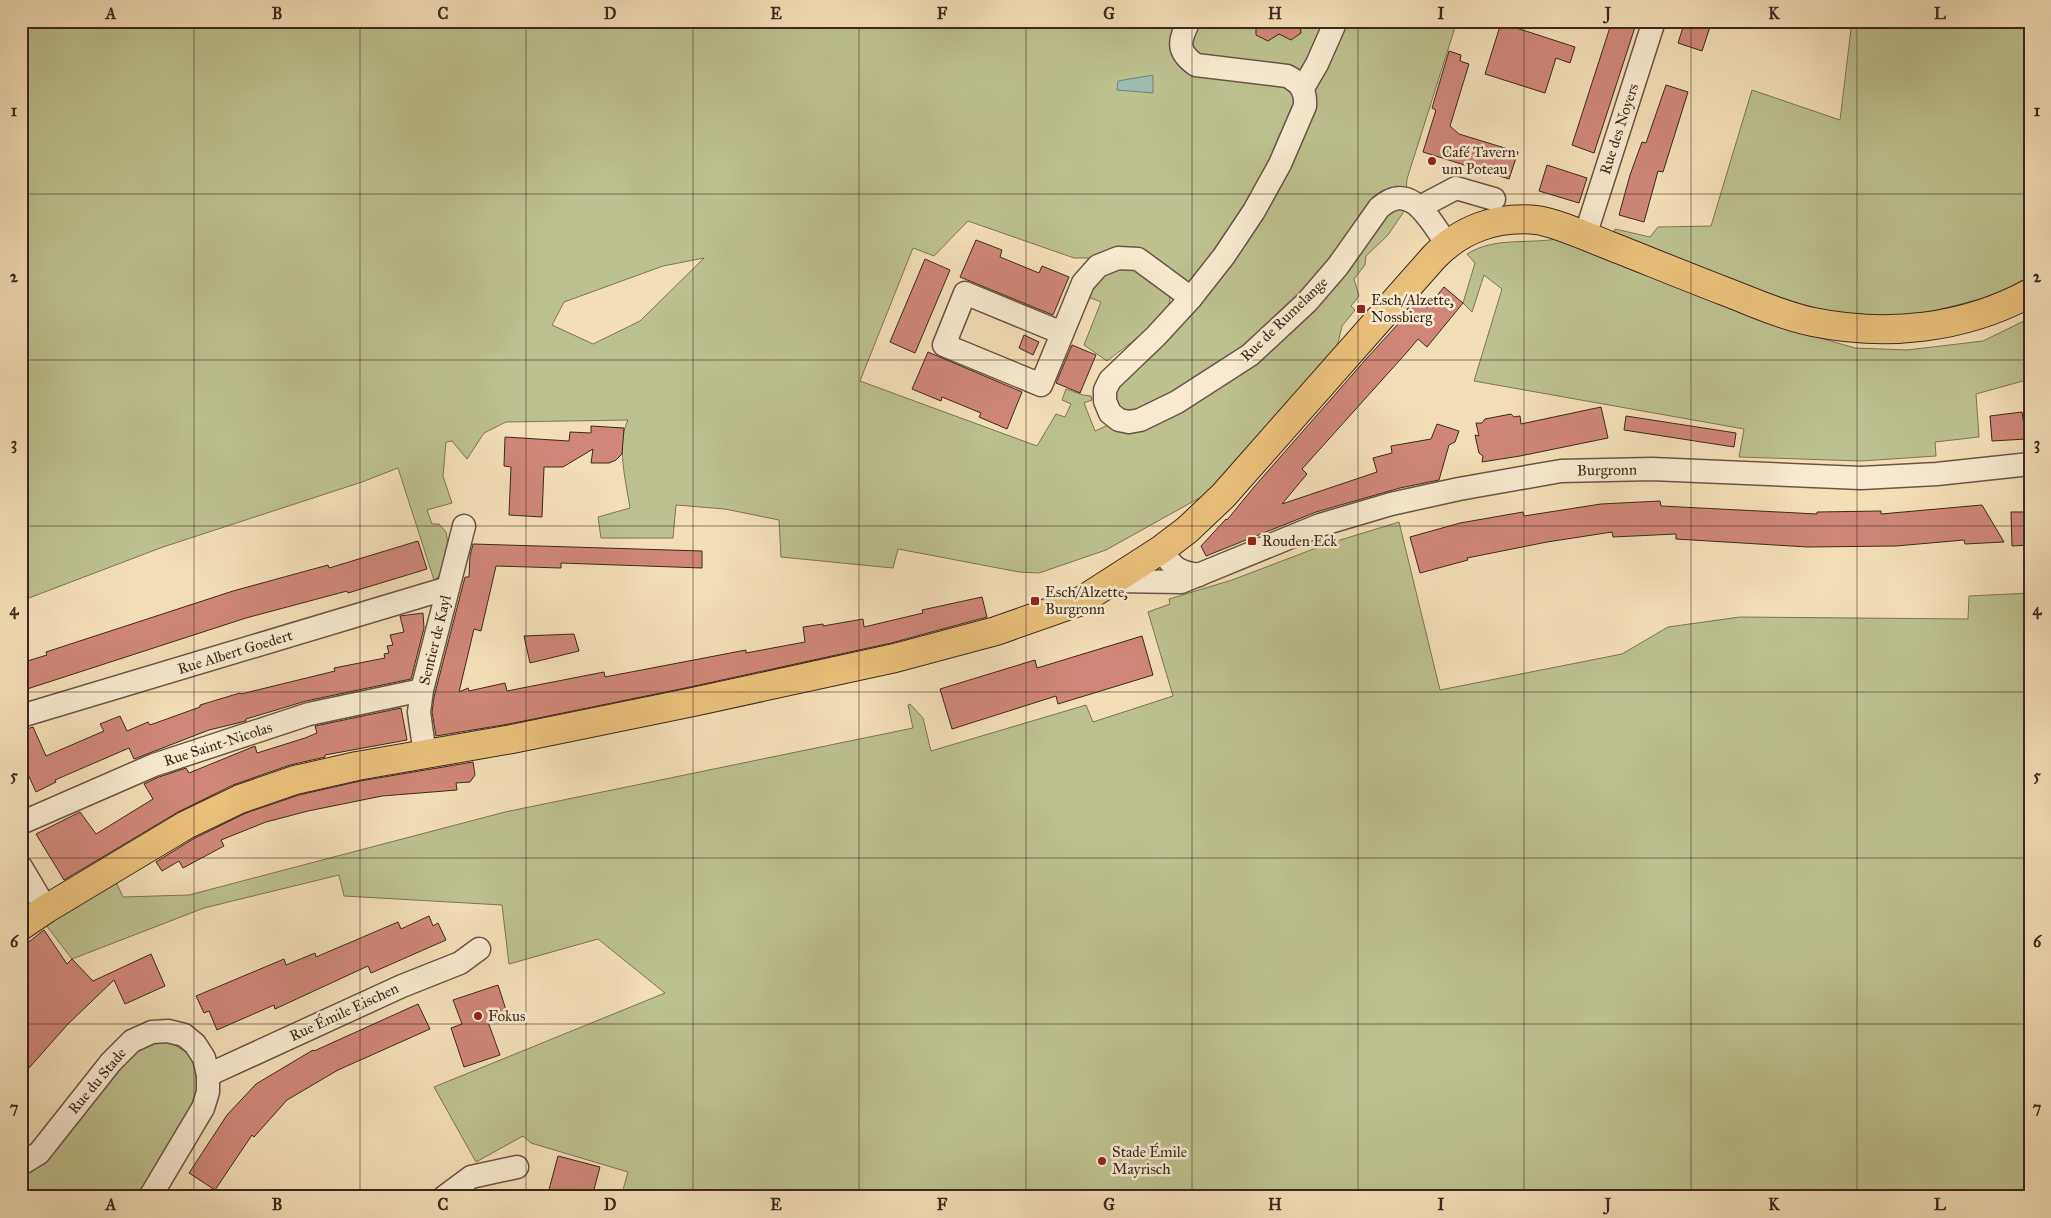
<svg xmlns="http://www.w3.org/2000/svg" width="2051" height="1218" viewBox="0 0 2051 1218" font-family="'IM FELL Great Primer',serif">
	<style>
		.green { fill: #bcc18d; stroke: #7c7456; fill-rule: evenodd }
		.water { fill: #9bbcb1; stroke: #758076 }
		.building { fill: #d08777; stroke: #3c271e }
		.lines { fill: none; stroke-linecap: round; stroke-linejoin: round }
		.minor-casing { stroke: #6a5544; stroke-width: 25 }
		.major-casing { stroke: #3c271e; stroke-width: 30 }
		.minor { stroke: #f7ead0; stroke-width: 22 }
		.major { stroke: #eac07b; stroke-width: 28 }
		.grid { fill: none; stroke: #3c271e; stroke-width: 1; stroke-opacity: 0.55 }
		.poi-dot { fill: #8f2418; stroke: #f7ead0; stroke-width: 2 }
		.labels { text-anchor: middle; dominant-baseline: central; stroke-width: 5; stroke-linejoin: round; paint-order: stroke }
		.street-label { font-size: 15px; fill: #3c271e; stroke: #f7ead0 }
		.poi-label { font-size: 15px; fill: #3c271e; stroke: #f7ead0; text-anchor: start }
		.neatline { fill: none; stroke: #3c271e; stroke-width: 2 }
		.grid-label { font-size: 16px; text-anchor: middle; font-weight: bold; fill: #3c271e }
	</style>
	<rect width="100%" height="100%" fill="#f3dfb6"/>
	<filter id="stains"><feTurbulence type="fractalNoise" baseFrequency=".004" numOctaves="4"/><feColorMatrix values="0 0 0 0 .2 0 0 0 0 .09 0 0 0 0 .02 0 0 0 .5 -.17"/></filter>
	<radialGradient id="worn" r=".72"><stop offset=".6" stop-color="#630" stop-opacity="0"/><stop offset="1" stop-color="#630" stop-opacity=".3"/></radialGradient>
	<g class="green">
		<path d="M21,21H1457L1407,179L1405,210L1388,235L1366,256L1365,265L1354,279L1359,296L1351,306L1355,310L1342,326L1337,347L1210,492L1106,550L1039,573L1019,572L898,549L893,568L781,557L779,520L725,509L676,505L673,538H601L598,517L630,508C626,482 616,444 628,420L506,422L484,433L467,459L452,441L446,442L443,476L452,503L427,510L432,524H439L446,532L448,543L441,575L434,580L398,468L362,482L163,547L21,601ZM968,221L1074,258H1118L1191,298L1105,401L1119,420L1095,431L1084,403L1092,400L1091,396L1083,395L1066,389L1062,400L1071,404L1065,417L1056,414L1037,446L860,381L913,248L934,256ZM704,258L640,321L593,344L552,325L564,302L663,266Z"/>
		<polygon points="1852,21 2030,21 2030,276 2000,294 1906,318 1805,310 1717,274 1613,235 1615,229 1650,237 1658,227 1711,226 1752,90 1840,120"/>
		<path d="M1557,239L1803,333L1855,348L1907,350L1983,341L2030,318V379L1976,394L1979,437L1935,442L1936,456L1861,461L1739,457L1744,429L1474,381L1502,289L1484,275L1472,312L1463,303L1475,263L1467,254C1494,237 1526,244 1557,239Z"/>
		<path d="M1119,265C1139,267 1140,269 1156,282C1162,286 1170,291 1170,299C1170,316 1121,350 1107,361L1084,345L1101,302L1086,296L1103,272Z"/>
		<polygon points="1399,522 1440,690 1622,654 1668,627 1740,617 1968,619 1969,596 2030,593 2030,1197 621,1197 628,1172 531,1143 523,1136 476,1162 434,1087 665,993 598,939 509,964 502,905 344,896 339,875 204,908 72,959 46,925 116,882 123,897 189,895 505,812 913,728 908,705 910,704 923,718 931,751 1086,705 1093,722 1173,696 1148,612 1170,604 1169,599 1232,580 1324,545"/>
		<path d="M167,1042C199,1054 202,1073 194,1104L139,1197H21V1174L48,1160L119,1064L138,1049L153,1043Z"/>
	</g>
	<polygon class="water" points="1153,75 1153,93 1117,90 1118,81"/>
	<g class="building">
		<polygon points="1256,21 1300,21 1301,33 1291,40 1279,34 1268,41 1256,35"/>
		<polygon points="1612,21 1637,21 1594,153 1572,145"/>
		<polygon points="1685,21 1712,21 1702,51 1678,43"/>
		<polygon points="1501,23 1575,47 1570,63 1556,58 1545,93 1485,74"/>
		<polygon points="1449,51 1461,55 1460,61 1469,64 1450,126 1459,134 1518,152 1509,179 1423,152 1436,110 1432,108"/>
		<polygon points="1666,85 1688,92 1663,172 1658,171 1644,222 1619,215 1630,175 1642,142 1646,143"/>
		<polygon points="1547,165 1587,178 1579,203 1539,191"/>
		<polygon points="976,240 1002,250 1000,257 1039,273 1042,266 1069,277 1053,315 960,277"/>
		<polygon points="925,259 950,270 915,353 890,342"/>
		<polygon points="1444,287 1463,303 1427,347 1418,339 1408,351 1302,469 1307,474 1282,504 1377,472 1373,458 1392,453 1391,446 1431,439 1437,424 1459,431 1455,442 1449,445 1439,480 1400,488 1316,512 1206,556 1201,546 1226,519 1227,520 1254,487 1367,358 1419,301 1427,308"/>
		<polygon points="1024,335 1039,342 1033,355 1019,348"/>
		<polygon points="1072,345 1096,355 1080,393 1056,383"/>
		<polygon points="928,352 1022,392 1007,429 979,417 981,413 942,397 941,401 912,389"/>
		<polygon points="1601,407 1608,438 1520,456 1482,462 1483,456 1479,453 1475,435 1479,436 1476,423 1482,423 1485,419 1511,414 1514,417 1520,416 1521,424"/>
		<polygon points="2022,412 2026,439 1992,441 1990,416"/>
		<polygon points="1626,416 1736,433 1734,447 1624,430"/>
		<polygon points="591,426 624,428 622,454 616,460 609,463 591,463 593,449 563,467 544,467 542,517 509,515 511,467 504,466 505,437 569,441 570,432 591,433"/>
		<polygon points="1660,501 1661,506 1817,514 1817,512 1881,511 1881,514 1982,505 2004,542 1965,544 1964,540 1896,546 1808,547 1676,539 1676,534 1613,537 1612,532 1547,542 1467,558 1468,560 1420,573 1410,537 1460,523 1523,512 1524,516 1601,504"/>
		<polygon points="2011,512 2030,512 2030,545 2012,546"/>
		<polygon points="418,541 427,569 348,593 347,591 246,618 21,691 21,663 47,655 46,652 233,591 328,565 329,568"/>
		<polygon points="473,544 702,551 702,568 561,563 561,568 496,566 481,631 474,629 459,692 468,688 469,691 505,683 507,691 604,672 605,677 746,650 746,653 805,642 803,627 823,624 823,626 863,619 864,627 923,613 922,610 982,597 987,617 891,643 690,687 509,724 436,736 432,712 434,697 465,577 469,577 470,556"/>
		<polygon points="423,613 424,628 411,679 306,701 246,719 246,721 209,730 134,759 129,748 55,780 56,782 36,792 21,759 21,731 33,727 46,756 104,731 100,724 120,716 127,731 148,722 150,725 200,707 200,705 240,693 241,694 335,671 334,668 385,658 384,654 389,653 387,646 393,645 390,635 404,632 400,616"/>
		<polygon points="574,634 579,651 530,663 524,636"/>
		<polygon points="1142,636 1153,675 1058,704 1056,696 952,729 940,689 1035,660 1037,668"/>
		<polygon points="401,708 407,740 325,755 325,757 290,765 233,785 178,812 64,880 36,834 80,812 96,834 153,799 144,784 159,777 186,768 189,773 255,746 257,753 305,738 317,733 315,726"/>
		<polygon points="473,762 475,775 470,782 456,783 457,790 382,796 308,811 266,822 221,840 224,846 183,868 179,861 162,871 156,862 193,839 246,813 299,795 360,781"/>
		<polygon points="429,916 433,926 438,923 446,940 371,973 368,966 275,1009 274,1005 217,1030 209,1011 204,1013 196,996 284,959 286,965 315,953 316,957 398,922 401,929"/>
		<polygon points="44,930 67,964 72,959 93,981 151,954 165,986 125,1004 114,980 68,1024 21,1077 21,948"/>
		<polygon points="498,985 508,1016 488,1022 500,1055 464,1067 451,1028 462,1024 453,1000"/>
		<polygon points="418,1004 430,1029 338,1070 287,1100 254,1137 252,1135 215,1190 189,1173 227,1115 256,1084 313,1050 314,1051"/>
		<polygon points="558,1156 600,1167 592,1197 547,1197"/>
	</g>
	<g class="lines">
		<g class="minor-casing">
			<g id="minor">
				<path d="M1189,21C1179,41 1176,51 1196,65L1287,76C1301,83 1306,91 1305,106L1280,164L1254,211L1224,256L1191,298L1156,336L1110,380L1105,390V401L1110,413L1119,420L1129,422L1140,420L1177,402L1250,355L1307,302L1338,266L1379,208C1411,179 1430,221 1447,244"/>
				<polyline points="1303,88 1317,64 1336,21"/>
				<polyline points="1420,207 1456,188 1494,199"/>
				<polyline points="1585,236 1654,21"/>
				<polyline points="1062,333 965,293 944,345 1041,385 1083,283 1098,266 1118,258 1138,259 1191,298"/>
				<path d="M1162,549C1172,568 1178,572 1199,575"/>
				<polyline points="1115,581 1181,582 1320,525 1391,504 1459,489 1561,471 1652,469 1861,478 1937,474 2030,464"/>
				<polyline points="21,716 448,588"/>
				<polyline points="425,755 419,712 422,690 464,526"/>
				<polyline points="21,823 154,765 309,714 422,690"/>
				<polyline points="21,867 46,909"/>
				<polyline points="208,1075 402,986 460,963 479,949"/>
				<polyline points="21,1164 39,1153 111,1062 132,1041 152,1032 168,1031 184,1035 195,1044 204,1058 208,1075 208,1092 203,1108 150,1197"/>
				<polyline points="444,1197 471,1177 517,1167"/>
			</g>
		</g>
		<g class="major-casing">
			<path id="major" d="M21,926L46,909L186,825L240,799L295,780L357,766L512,739L693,702L895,658L996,631L1081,601L1162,549L1187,530L1223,496L1434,257C1461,229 1497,216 1536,220C1555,222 1590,238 1608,245C1646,260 1685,276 1724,291C1753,302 1783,316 1813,322C1887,337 1963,329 2030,293"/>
		</g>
		<use href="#minor" class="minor"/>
		<use href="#major" class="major"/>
	</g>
	<path class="grid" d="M194,21V1197M360,21V1197M526,21V1197M693,21V1197M859,21V1197M1026,21V1197M1192,21V1197M1358,21V1197M1524,21V1197M1691,21V1197M1857,21V1197M21,194H2030M21,360H2030M21,526H2030M21,692H2030M21,858H2030M21,1024H2030"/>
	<g class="poi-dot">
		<circle cx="1432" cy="161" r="5"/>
		<rect x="1356" y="304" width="10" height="10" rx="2.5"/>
		<rect x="1247" y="536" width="10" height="10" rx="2.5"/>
		<rect x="1030" y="596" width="10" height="10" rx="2.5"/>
		<circle cx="478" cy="1016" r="5"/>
		<circle cx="1102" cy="1161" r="5"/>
	</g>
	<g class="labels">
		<g class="street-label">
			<text transform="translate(1619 129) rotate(-72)">Rue des Noyers</text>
			<text transform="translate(1284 319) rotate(-44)">Rue de Rumelange</text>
			<text transform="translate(1607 470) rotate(-1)">Burgronn</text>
			<text transform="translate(435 640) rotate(-76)">Sentier de Kayl</text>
			<text transform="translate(235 652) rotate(-17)">Rue Albert Goedert</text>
			<text transform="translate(218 744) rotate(-18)">Rue Saint-Nicolas</text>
			<text transform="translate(344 1012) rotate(-25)">Rue Émile Eischen</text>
			<text transform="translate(97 1081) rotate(-50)">Rue du Stade</text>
		</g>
		<g class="poi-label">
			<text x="1442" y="152">Café Tavern<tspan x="1442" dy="17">um Poteau</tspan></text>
			<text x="1371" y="300">Esch/Alzette,<tspan x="1371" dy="17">Nossbierg</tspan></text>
			<text x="1262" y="541">Rouden Eck</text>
			<text x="1045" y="592">Esch/Alzette,<tspan x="1045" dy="17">Burgronn</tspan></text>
			<text x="488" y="1016">Fokus</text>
			<text x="1112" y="1152">Stade Émile<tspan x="1112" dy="17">Mayrisch</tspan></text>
		</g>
	</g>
	<rect width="2051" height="1218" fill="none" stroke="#f3dfb6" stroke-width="55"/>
	<rect x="28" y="28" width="1996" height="1162" class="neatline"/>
	<g class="grid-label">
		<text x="111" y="19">A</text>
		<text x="277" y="19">B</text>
		<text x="443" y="19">C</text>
		<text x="610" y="19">D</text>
		<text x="776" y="19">E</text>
		<text x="942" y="19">F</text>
		<text x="1109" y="19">G</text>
		<text x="1275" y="19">H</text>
		<text x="1441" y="19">I</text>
		<text x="1608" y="19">J</text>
		<text x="1774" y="19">K</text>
		<text x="1940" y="19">L</text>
		<text x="14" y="116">1</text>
		<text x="2037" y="116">1</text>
		<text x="14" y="282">2</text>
		<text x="2037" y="282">2</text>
		<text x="14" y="449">3</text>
		<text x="2037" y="449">3</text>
		<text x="14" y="615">4</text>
		<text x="2037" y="615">4</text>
		<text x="14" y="781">5</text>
		<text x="2037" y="781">5</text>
		<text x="14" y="947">6</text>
		<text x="2037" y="947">6</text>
		<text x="14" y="1113">7</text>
		<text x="2037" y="1113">7</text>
		<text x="111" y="1210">A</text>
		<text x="277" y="1210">B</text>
		<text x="443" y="1210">C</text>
		<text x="610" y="1210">D</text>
		<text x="776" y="1210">E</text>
		<text x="942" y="1210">F</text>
		<text x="1109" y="1210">G</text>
		<text x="1275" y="1210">H</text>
		<text x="1441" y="1210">I</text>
		<text x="1608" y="1210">J</text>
		<text x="1774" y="1210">K</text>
		<text x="1940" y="1210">L</text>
	</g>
	<rect width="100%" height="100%" filter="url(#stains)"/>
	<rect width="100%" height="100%" fill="url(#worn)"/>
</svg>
